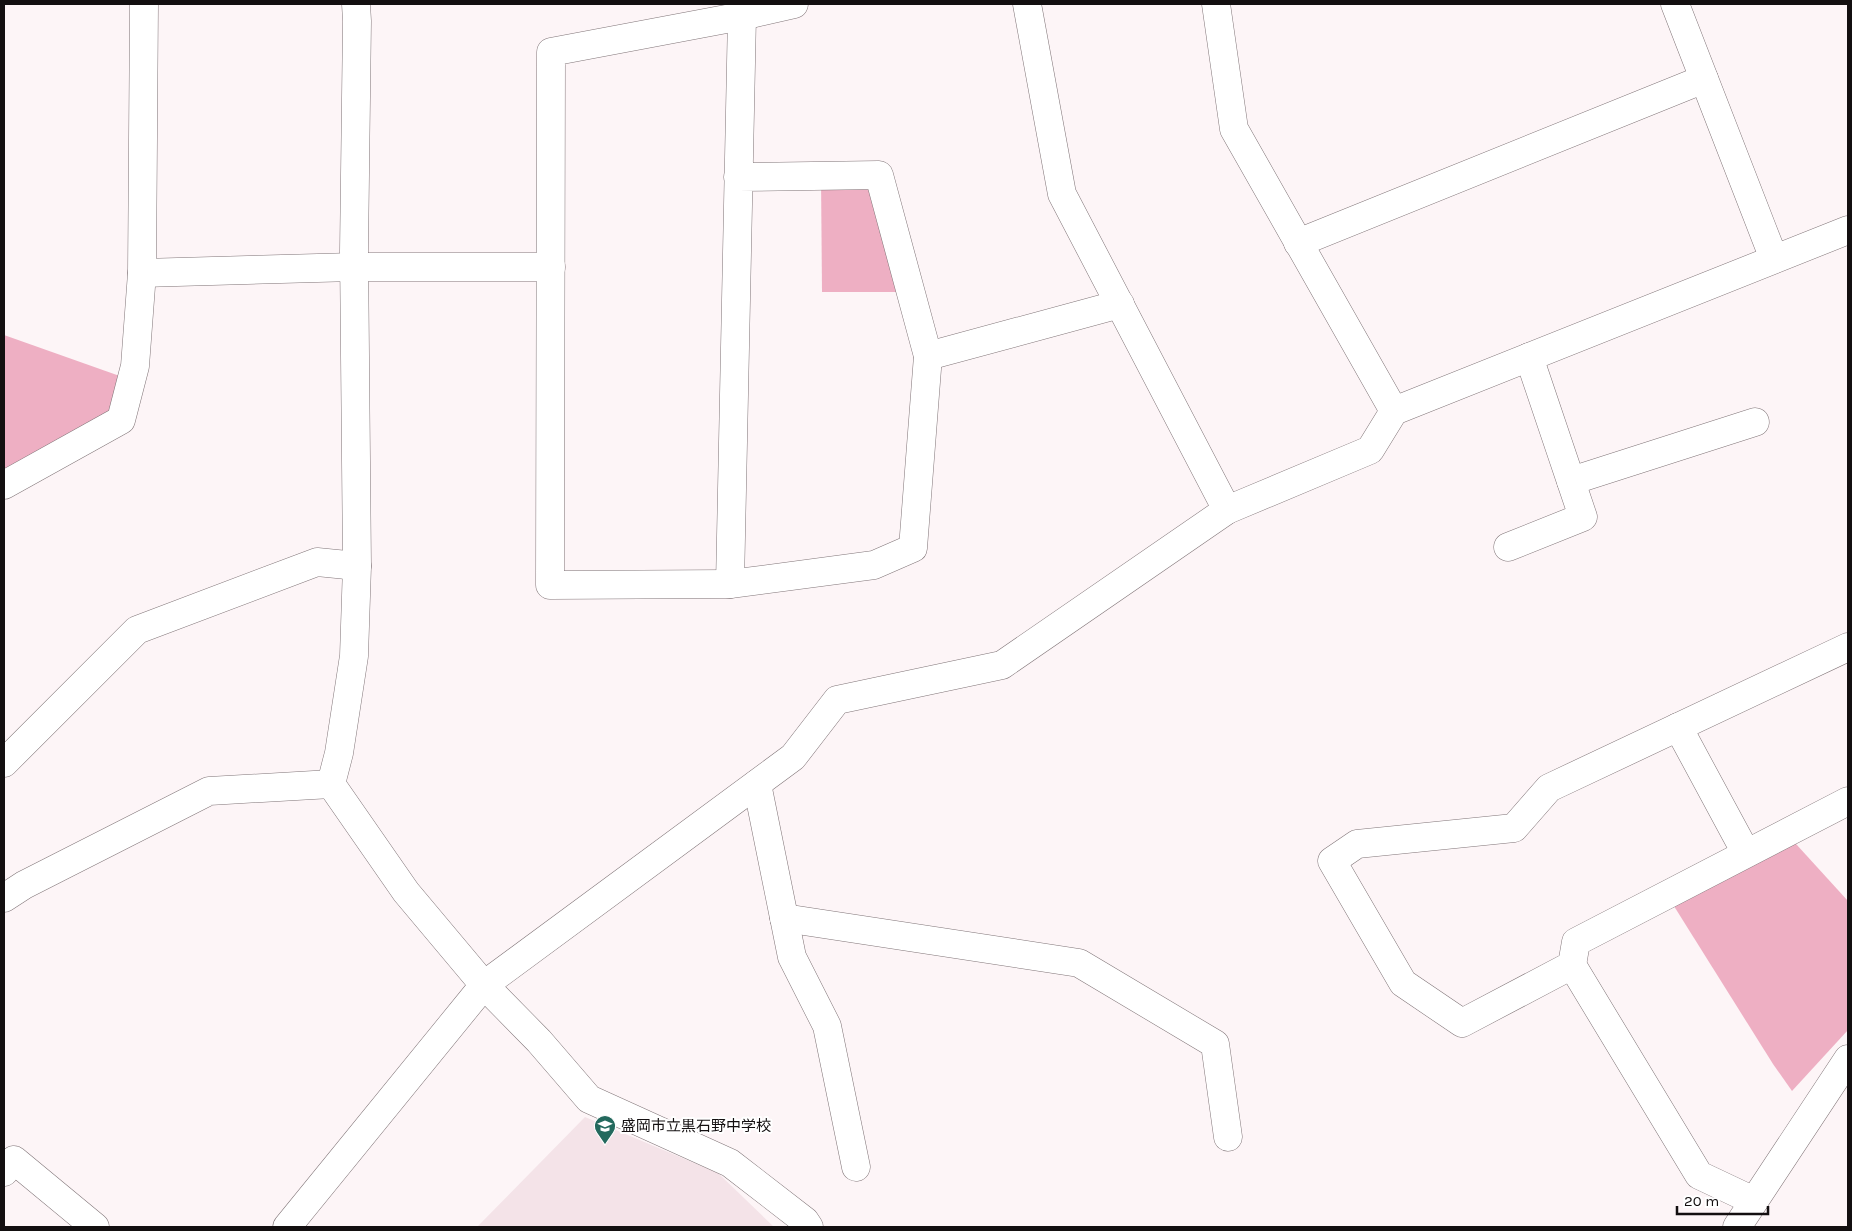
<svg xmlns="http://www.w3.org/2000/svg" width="1852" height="1231" viewBox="0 0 1852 1231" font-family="Karla,'Noto Sans JP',sans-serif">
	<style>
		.built { fill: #f4e3e8 }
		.green { fill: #eeafc3 }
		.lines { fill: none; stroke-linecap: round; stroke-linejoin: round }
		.minor-casing { stroke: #807578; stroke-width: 29 }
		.minor { stroke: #fff; stroke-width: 28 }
		.labels { text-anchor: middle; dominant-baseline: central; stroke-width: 4; stroke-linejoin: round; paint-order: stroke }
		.poi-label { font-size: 15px; fill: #130f10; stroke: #fff; text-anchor: start }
	</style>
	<rect width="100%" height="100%" fill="#fdf5f7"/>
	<polygon class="built" points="585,1117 718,1173 774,1227 477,1227"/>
	<g class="green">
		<polygon points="879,175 911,292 822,292 821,176"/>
		<polygon points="4,335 131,380 122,413 4,479"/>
		<polygon points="1786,833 1848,901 1848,1030 1792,1091 1773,1064 1667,895"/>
	</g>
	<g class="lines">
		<g class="minor-casing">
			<g id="minor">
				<polyline points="356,4 357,21 354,251 357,566 354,656 339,753 331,784 406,892 484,985 539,1041 589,1099 730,1163 805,1221 809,1227"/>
				<polyline points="1027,4 1062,194 1227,510"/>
				<polyline points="1216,4 1234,129 1394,411"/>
				<polyline points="1675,4 1774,259"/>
				<polyline points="738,177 879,175 928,356 913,548 874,565 730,584 742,16 739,4"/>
				<polyline points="1298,243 1704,79"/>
				<polyline points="142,273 354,267 551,267"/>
				<polyline points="928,356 1120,304"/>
				<polyline points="1571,481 1755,422"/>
				<polyline points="4,485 121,420 135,366 142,273 144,4"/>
				<polyline points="1508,547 1583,517 1529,357"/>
				<polyline points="730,584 550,585 551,52 742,16 794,4"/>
				<polyline points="1848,647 1549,788 1514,828 1357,844 1332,861 1403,983 1462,1023 1572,965 1576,942 1848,801"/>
				<polyline points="1678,727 1746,853"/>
				<polyline points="4,763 137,630 317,562 357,566"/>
				<polyline points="757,784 792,957 827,1026 856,1167"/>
				<polyline points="4,898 24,885 209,791 331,784"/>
				<polyline points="784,918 1079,963 1215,1044 1228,1137"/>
				<polyline points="1572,965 1699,1175 1754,1201"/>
				<polyline points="4,1172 14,1160 95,1227"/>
				<polyline points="287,1227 484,985 793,757 837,700 1002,665 1227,510 1370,450 1394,411 1848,230"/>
				<polyline points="1737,1227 1848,1059"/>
			</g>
		</g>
		<use href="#minor" class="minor"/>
	</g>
	<defs>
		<g id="school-pin" transform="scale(1.125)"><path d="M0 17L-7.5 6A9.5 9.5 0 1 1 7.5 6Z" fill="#23695d" stroke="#fff"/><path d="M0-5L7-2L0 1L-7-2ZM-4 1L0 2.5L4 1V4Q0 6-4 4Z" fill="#fff"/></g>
	</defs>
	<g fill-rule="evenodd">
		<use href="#school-pin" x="605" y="1126"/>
	</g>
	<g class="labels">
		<g class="poi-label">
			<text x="621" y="1126">盛岡市立黒石野中学校</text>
		</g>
	</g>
	<rect width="1852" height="1231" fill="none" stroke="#130f10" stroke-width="10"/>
	<path d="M1677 1206v8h91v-8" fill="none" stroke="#130f10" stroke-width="2.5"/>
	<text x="1684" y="1206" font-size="15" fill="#130f10" stroke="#ffffff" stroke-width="4" paint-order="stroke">20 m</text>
</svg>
